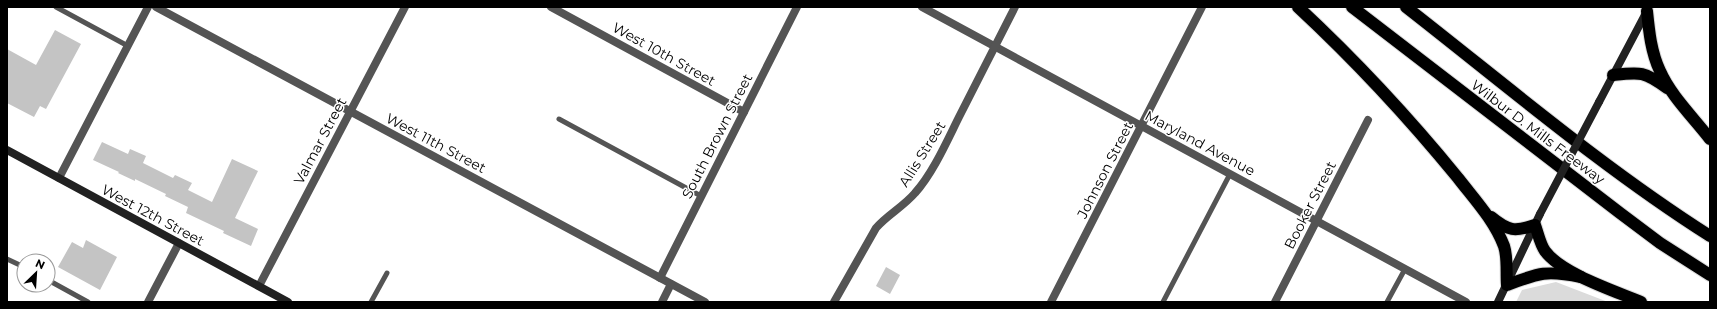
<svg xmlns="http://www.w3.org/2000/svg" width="1717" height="309" viewBox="0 0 1717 309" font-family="Montserrat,sans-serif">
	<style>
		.green { fill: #dbdbdb }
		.building { fill: #c4c4c4 }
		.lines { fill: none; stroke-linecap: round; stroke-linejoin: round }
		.motorway-casing { stroke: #dbdbdb; stroke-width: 14 }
		.service { stroke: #545454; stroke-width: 5 }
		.minor { stroke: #545454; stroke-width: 8 }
		.secondary { stroke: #212121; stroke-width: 8 }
		.motorway { stroke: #000; stroke-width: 12 }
		.secondary-bridge { stroke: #212121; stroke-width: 8 }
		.labels { text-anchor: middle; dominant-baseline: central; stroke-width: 3; stroke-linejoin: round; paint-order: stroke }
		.street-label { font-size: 14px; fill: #000; stroke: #fff }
	</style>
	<rect width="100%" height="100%" fill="#fff"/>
	<polygon class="green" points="1556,282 1608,302 1516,302 1522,290"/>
	<g class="building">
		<polygon points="55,30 81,44 46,109 40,106 34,117 7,103 7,49 36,65"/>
		<polygon points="102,142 128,154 130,149 146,156 143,163 173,178 175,175 192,183 188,190 212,202 232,159 258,171 235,218 258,229 251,246 223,233 224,231 186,213 188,207 165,196 166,194 135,179 135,181 118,173 119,172 93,160"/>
		<polygon points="86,240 117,257 100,290 58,267 72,242 83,248"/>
		<polygon points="886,267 900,275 890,294 876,286"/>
	</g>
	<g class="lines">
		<g class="motorway-casing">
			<g id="motorway">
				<path d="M1298,7C1355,60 1409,118 1458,178C1475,200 1494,220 1504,246C1508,258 1506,273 1507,285C1539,273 1546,270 1581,277"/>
				<polyline points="1352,7 1620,213 1660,243 1710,275"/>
				<path d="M1406,7C1506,85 1603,168 1710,236"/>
				<path d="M1647,11C1649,31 1651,52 1660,71C1671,96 1693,117 1710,139"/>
				<path d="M1613,75C1640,72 1644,71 1667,88"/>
				<path d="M1491,217C1508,231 1515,232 1535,225C1538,233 1540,244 1545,251C1562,274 1615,291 1641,302"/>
			</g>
		</g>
		<g class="service">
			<polyline points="56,7 128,46"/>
			<polyline points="559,119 701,196"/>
			<polyline points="7,259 24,267"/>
			<polyline points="48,280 88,302"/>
			<polyline points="371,302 387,273"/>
			<polyline points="1163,302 1230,174"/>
			<polyline points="1387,302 1405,269"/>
		</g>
		<g class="minor">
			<polyline points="156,7 705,302"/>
			<polyline points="551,7 744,112"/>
			<polyline points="922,7 1466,302"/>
			<polyline points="59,178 148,7"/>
			<polyline points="660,278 797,7"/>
			<polyline points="259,286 405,7"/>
			<polyline points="148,302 179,243"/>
			<polyline points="662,302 671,284"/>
			<path d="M834,302L876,228C887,215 903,207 915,193C933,173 947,141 959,117C978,80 996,44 1015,7"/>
			<polyline points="1051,302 1202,7"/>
			<polyline points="1275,302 1368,120"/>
		</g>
		<g class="secondary">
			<polyline points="1599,102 1647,11"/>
			<polyline points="7,150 288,302"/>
			<polyline points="1498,302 1540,214"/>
		</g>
		<use href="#motorway" class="motorway"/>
		<polyline class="secondary-bridge" points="1540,214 1599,102"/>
	</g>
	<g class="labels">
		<g class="street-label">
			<text transform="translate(664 54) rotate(29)">West 10th Street</text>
			<text transform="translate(1538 132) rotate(37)">Wilbur D. Mills Freeway</text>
			<text transform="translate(717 136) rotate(-63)">South Brown Street</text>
			<text transform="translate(320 141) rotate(-62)">Valmar Street</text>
			<text transform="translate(436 143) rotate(28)">West 11th Street</text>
			<text transform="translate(1200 143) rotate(28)">Maryland Avenue</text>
			<text transform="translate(922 154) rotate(-58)">Allis Street</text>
			<text transform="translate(1105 170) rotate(-63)">Johnson Street</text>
			<text transform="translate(1310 205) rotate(-63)">Booker Street</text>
			<text transform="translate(153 215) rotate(28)">West 12th Street</text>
		</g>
	</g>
	<rect width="1717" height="309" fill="none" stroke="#000000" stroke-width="16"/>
	<g transform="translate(36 273) rotate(25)"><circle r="19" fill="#ffffff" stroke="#999999"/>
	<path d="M0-3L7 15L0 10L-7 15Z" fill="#000000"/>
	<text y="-6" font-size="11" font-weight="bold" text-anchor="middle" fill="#000000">N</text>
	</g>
</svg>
